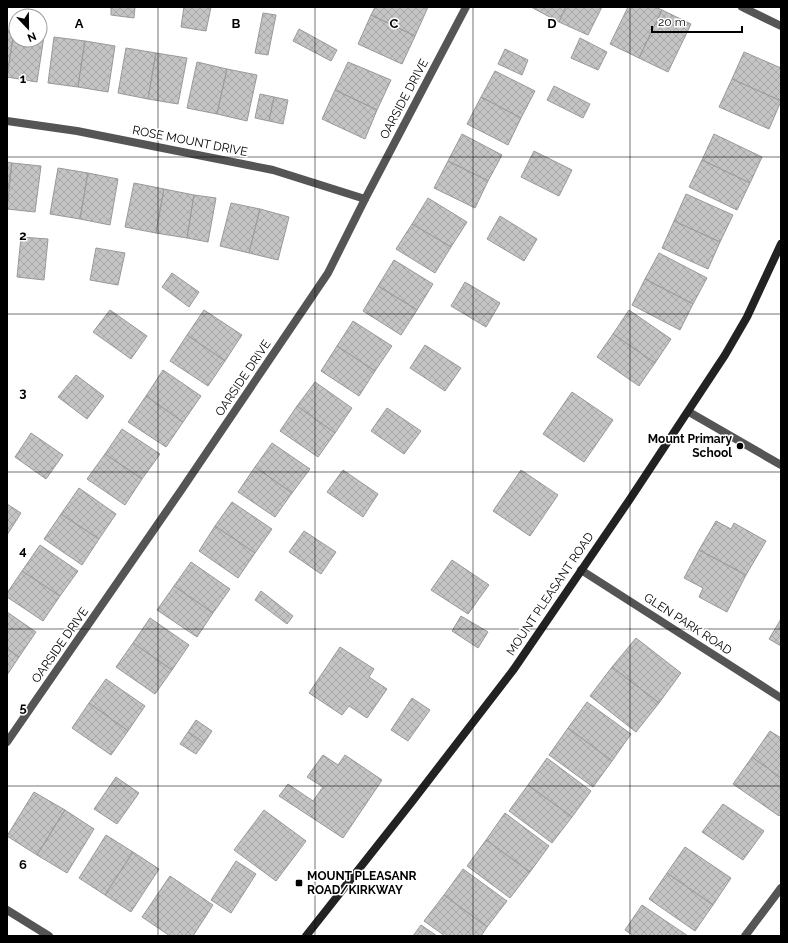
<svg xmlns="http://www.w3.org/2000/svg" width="788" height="943" viewBox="0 0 788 943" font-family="Raleway,sans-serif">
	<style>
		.building { fill: url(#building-cross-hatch); stroke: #999 }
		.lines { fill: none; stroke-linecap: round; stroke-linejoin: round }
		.lane { stroke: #555; stroke-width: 8 }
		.street { stroke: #555; stroke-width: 8 }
		.secondary { stroke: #222; stroke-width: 8 }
		.grid { fill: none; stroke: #000; stroke-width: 1; stroke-opacity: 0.55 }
		.poi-dot { fill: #000; stroke: #fff; stroke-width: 1.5 }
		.labels { text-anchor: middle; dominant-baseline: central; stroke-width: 3; stroke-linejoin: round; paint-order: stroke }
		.street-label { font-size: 12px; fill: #000; stroke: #fff }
		.poi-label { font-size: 12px; font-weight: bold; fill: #000; stroke: #fff; text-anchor: end }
		.grid-label { font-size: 13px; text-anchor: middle; font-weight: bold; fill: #000; stroke: #fff; stroke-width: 3; stroke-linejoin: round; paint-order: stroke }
	</style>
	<defs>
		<pattern id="building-cross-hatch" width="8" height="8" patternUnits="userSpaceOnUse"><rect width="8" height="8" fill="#c4c4c4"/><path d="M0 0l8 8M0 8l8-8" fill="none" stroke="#a7a7a7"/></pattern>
	</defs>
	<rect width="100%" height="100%" fill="#fff"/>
	<g class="building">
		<polygon points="111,7 135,7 134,18 111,15"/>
		<polygon points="184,7 211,7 206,31 181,27"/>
		<polygon points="375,7 428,7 415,36 371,15"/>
		<polygon points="531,7 566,7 559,22"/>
		<polygon points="566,7 602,7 588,35 559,22"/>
		<polygon points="628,7 655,7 662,10 639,58 610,44"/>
		<polygon points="662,10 691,24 668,72 639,58"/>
		<polygon points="263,13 276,15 268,55 255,53"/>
		<polygon points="371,15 415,36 402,64 358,44"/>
		<polygon points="299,29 337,50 331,61 293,41"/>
		<polygon points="7,30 14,31 7,77"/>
		<polygon points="14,31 16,32 16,40 40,40 40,35 44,36 37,82 7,77"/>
		<polygon points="54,37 85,41 78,87 48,83"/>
		<polygon points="580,38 607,52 598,70 571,58"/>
		<polygon points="85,41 115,46 108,92 78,87"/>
		<polygon points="126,48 156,53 148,99 118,93"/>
		<polygon points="505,49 528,60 522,75 498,64"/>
		<polygon points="744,52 781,68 781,101 732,79"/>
		<polygon points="156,53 187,58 178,104 148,99"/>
		<polygon points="197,62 227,69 217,114 187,108"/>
		<polygon points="348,62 391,80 377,110 335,90"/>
		<polygon points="227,69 257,75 247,121 217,114"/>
		<polygon points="495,71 535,91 521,118 481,97"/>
		<polygon points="732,79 781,101 769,129 719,107"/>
		<polygon points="554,86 590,104 583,118 547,100"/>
		<polygon points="335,90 377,110 365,139 322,119"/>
		<polygon points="260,94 274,97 269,121 255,118"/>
		<polygon points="274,97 288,100 283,124 269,121"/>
		<polygon points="481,97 521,118 508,145 467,124"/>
		<polygon points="462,134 502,155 488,181 448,161"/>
		<polygon points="714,134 762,157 750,183 702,160"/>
		<polygon points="534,151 572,170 559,196 521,177"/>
		<polygon points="702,160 750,183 737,210 689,187"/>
		<polygon points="448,161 488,181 475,208 434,188"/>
		<polygon points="7,162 12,163 7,197"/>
		<polygon points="12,163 41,166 35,212 7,209"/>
		<polygon points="58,168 88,173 80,219 50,214"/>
		<polygon points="88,173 118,179 110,225 80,219"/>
		<polygon points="134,183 164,189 156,233 125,227"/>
		<polygon points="164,189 194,195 187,238 156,233"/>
		<polygon points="686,194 733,215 720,242 674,221"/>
		<polygon points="194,195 216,198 208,242 187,238"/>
		<polygon points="428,198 467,222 451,247 412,224"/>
		<polygon points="231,203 260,209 249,253 220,246"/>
		<polygon points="260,209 289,217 278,260 249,253"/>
		<polygon points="500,216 537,239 524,261 487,239"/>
		<polygon points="674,221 720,242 708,269 662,248"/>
		<polygon points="412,224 451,247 435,273 396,249"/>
		<polygon points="21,237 48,239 44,280 17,277"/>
		<polygon points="96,248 125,253 118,285 90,280"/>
		<polygon points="659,253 707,278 693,304 645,279"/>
		<polygon points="394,260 433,284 417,310 378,286"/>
		<polygon points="172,273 199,292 189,307 162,287"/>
		<polygon points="645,279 693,304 680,330 632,305"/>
		<polygon points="465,282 500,303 486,327 451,306"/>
		<polygon points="378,286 417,310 401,335 363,311"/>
		<polygon points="110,310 147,336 131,359 93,332"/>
		<polygon points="204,310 242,335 225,361 187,335"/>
		<polygon points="629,310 671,339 655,363 613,334"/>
		<polygon points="353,321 392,346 375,371 337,346"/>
		<polygon points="613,334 655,363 639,386 597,357"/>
		<polygon points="187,335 225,361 208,386 170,361"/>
		<polygon points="425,345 461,368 445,391 410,368"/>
		<polygon points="337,346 375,371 359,396 321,371"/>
		<polygon points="163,370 201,396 183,422 146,396"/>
		<polygon points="76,375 104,396 87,419 58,397"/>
		<polygon points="315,382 352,408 335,433 297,406"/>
		<polygon points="572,392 613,420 584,462 543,434"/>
		<polygon points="146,396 183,422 166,447 128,422"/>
		<polygon points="297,406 335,433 318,457 280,431"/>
		<polygon points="387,408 421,431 404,454 371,431"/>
		<polygon points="122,429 160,454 142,479 105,454"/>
		<polygon points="31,433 63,455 46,479 15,457"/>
		<polygon points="272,443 310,469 292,493 255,467"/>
		<polygon points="105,454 142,479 125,505 87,479"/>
		<polygon points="255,467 292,493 275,517 238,492"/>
		<polygon points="343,470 378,494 363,517 327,492"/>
		<polygon points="521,470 558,495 530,536 493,511"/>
		<polygon points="79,488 116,514 99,539 61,514"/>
		<polygon points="232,502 272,529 255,553 215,526"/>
		<polygon points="7,504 21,513 7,535"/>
		<polygon points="61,514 99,539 82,565 44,539"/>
		<polygon points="716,521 731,529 734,523 766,541 746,575 699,550"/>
		<polygon points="215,526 255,553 238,578 199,551"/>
		<polygon points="304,531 336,552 321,574 289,552"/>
		<polygon points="40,545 78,571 60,596 22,571"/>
		<polygon points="699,550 746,575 727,612 699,597 703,588 684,578"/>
		<polygon points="452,560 489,585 468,614 431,590"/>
		<polygon points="191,562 230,589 213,613 174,586"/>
		<polygon points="22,571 60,596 43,621 7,597 7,593"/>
		<polygon points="174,586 213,613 197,637 157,610"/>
		<polygon points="261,591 293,616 287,624 255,600"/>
		<polygon points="7,612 36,632 19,657 7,649"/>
		<polygon points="461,616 488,632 478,648 452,631"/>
		<polygon points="150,618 189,645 172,670 133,643"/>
		<polygon points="781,619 781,646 769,639"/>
		<polygon points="636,638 681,673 659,703 612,667"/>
		<polygon points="133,643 172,670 155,694 116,667"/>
		<polygon points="340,647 374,669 369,677 387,689 367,718 349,706 342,715 309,693"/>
		<polygon points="7,649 19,657 7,675"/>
		<polygon points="612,667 659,703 636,732 590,696"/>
		<polygon points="106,679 145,706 128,731 89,703"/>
		<polygon points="412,698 430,710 408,741 391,730"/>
		<polygon points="587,702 631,734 612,761 568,728"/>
		<polygon points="89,703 128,731 111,755 72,728"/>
		<polygon points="196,720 212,731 204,743 188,732"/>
		<polygon points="568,728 612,761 593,787 549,755"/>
		<polygon points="770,731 781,738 781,778 752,757"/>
		<polygon points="188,732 204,743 196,754 180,744"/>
		<polygon points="323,755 338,765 345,755 382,780 343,838 279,796 288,784 313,801 323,787 307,777"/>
		<polygon points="752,757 781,778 781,814 779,816 733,784"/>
		<polygon points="547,758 591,791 572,817 528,785"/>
		<polygon points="116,777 139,793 117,824 94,809"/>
		<polygon points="528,785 572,817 552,843 509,811"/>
		<polygon points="34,792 65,810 37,855 7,836"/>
		<polygon points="723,804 764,831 743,860 702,832"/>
		<polygon points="65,810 94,829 67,873 37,855"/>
		<polygon points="264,810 306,841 276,881 234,850"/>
		<polygon points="505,813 549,846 530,872 486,840"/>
		<polygon points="106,835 133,852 105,895 79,878"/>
		<polygon points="486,840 530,872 510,898 467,866"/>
		<polygon points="685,847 731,878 713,905 667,873"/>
		<polygon points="133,852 159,869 131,912 105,895"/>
		<polygon points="236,861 256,874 231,913 211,900"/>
		<polygon points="463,869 507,901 487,927 444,895"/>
		<polygon points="667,873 713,905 695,931 649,899"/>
		<polygon points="170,876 213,905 193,936 170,936 142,917"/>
		<polygon points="444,895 487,927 481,936 445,936 424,921"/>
		<polygon points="642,905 688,936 634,936 625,930"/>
		<polygon points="421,925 437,936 413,936"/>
	</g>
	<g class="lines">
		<polyline class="lane" points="689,412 781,465"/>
		<g class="street">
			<polyline points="742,7 781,26"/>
			<polyline points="7,121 77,131 273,170 365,199"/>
			<polyline points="581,570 781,698"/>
			<polyline points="7,742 182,489 328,273 365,199 466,7"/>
			<polyline points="7,910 49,936"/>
			<polyline points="745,936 781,888"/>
		</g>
		<polyline class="secondary" points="306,936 411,803 514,669 630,499 725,355 747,317 781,244"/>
	</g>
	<path class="grid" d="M158,7V936M315,7V936M473,7V936M630,7V936M7,157H781M7,314H781M7,472H781M7,629H781M7,786H781"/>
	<g class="poi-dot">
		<circle cx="740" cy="446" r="4"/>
		<rect x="295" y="879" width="8" height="8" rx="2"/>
	</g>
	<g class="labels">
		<g class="street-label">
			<text transform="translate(404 99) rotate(-62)">OARSIDE DRIVE</text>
			<text transform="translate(190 141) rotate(11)">ROSE MOUNT DRIVE</text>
			<text transform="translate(243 378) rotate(-56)">OARSIDE DRIVE</text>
			<text transform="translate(550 594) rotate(-56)">MOUNT PLEASANT ROAD</text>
			<text transform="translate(688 624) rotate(33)">GLEN PARK ROAD</text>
			<text transform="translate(60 645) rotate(-55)">OARSIDE DRIVE</text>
		</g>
		<g class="poi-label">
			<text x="732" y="439">Mount Primary<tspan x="732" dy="14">School</tspan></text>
			<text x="307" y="876" text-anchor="start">MOUNT PLEASANR<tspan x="307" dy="14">ROAD/KIRKWAY</tspan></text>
		</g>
	</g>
	<g class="grid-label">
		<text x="79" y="28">A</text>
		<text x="236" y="28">B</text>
		<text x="394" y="28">C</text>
		<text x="552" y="28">D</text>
		<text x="23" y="83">1</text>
		<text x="23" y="240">2</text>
		<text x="23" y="397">3</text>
		<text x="23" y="555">4</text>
		<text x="23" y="712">5</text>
		<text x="23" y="869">6</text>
	</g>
	<rect width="788" height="943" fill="none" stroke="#000000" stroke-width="16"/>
	<g transform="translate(28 28) rotate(158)"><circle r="19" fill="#ffffff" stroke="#999999"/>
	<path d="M0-3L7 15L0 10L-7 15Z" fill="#000000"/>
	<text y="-6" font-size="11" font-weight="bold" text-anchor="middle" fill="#000000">N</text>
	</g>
	<path d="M652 26v6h90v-6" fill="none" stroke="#000000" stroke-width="2"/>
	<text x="658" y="26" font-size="12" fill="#000000" stroke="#ffffff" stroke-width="3" paint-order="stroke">20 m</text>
</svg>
